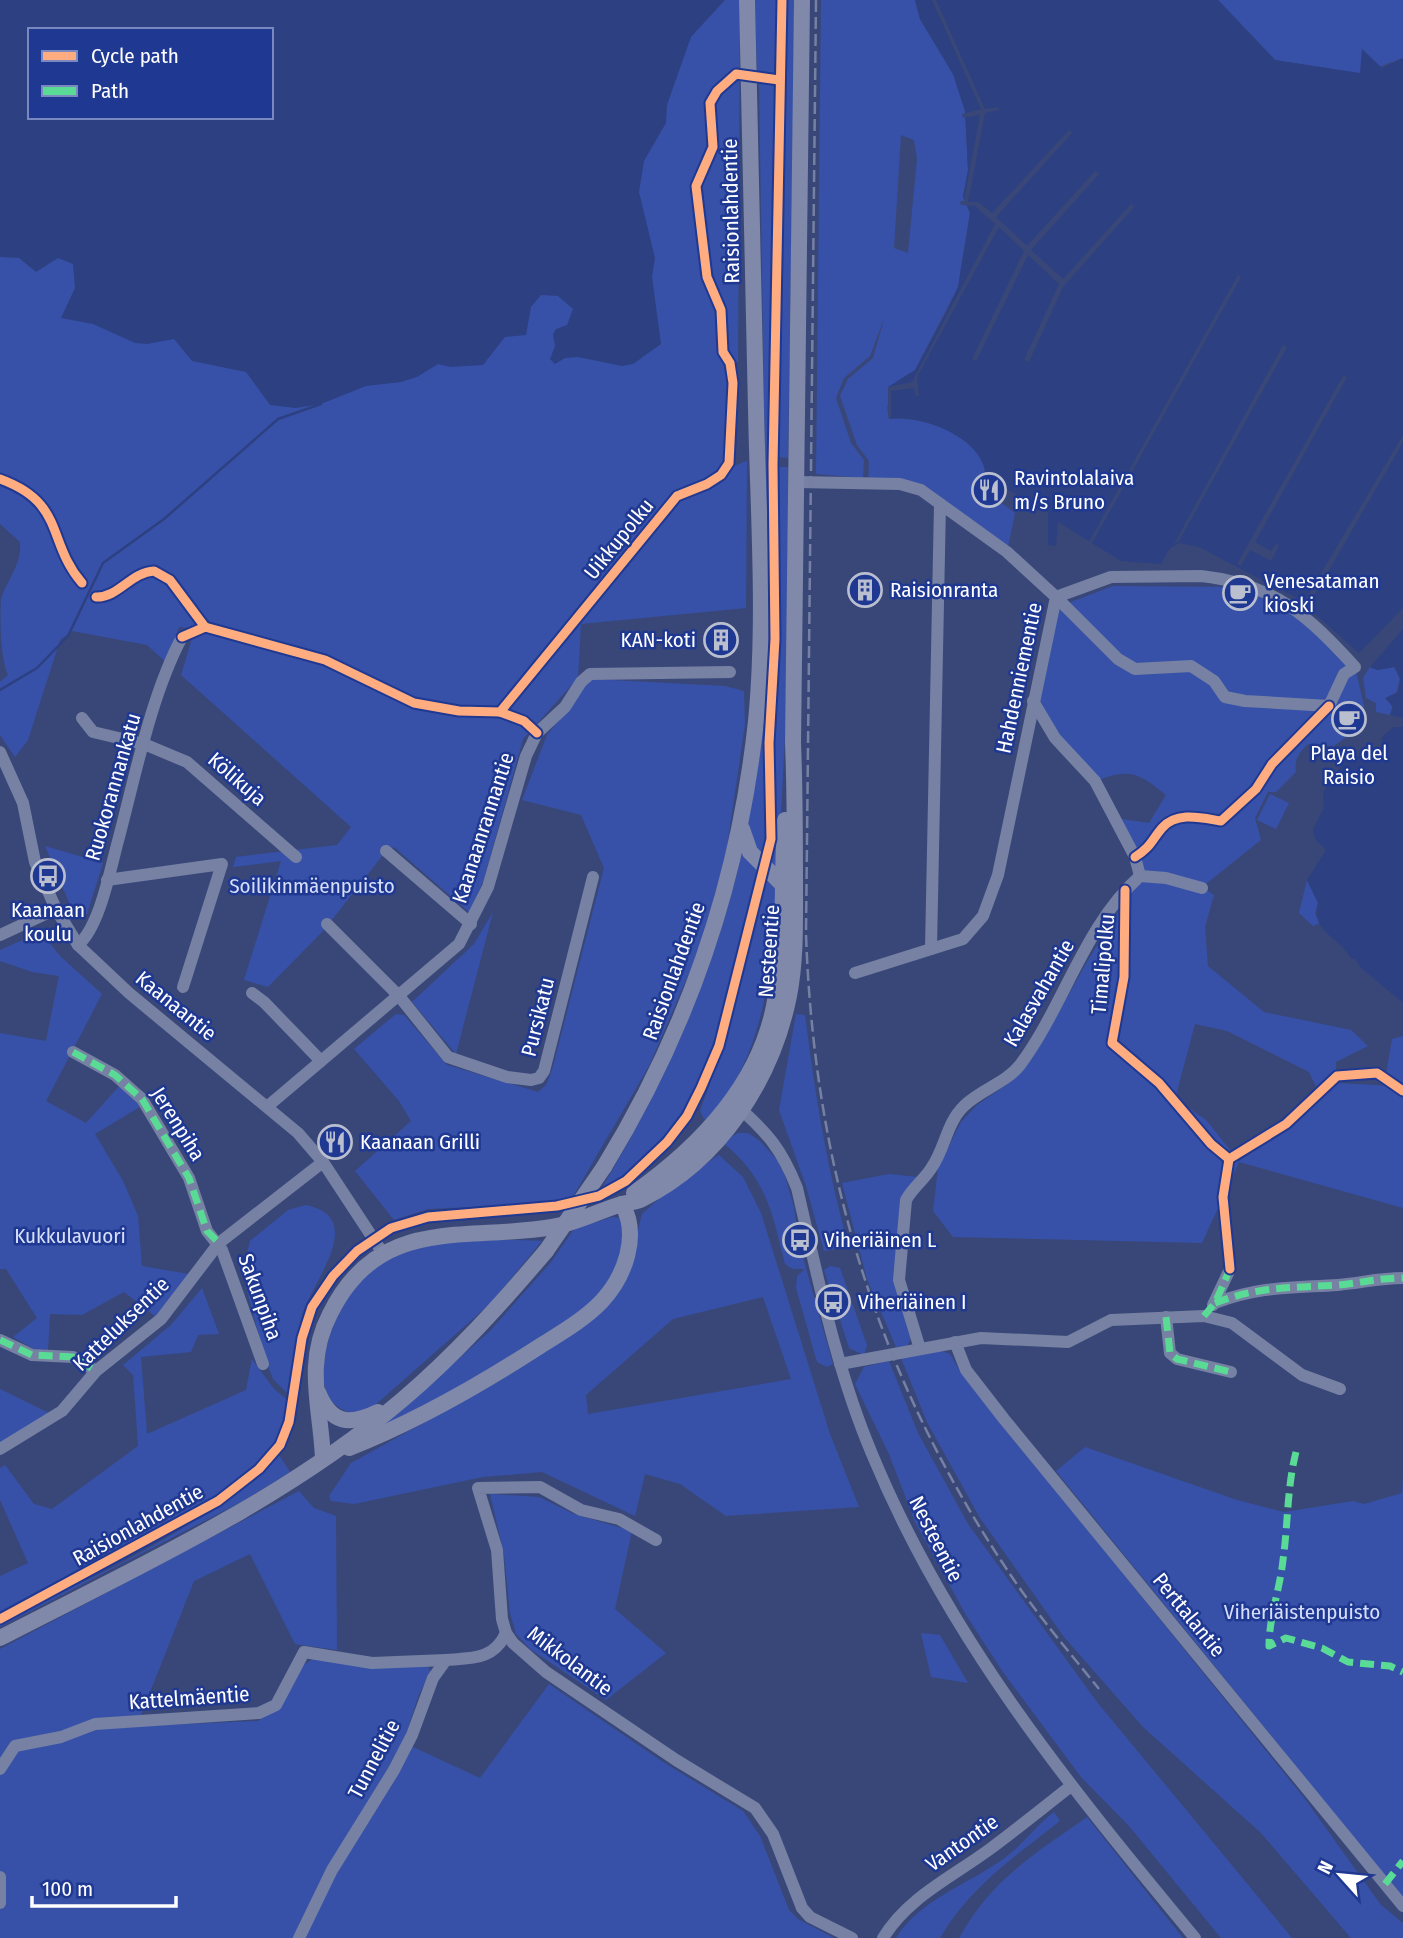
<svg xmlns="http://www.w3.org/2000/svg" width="1403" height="1938" viewBox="0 0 1403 1938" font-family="'Fira Sans Condensed',sans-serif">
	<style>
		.green { fill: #3751a8; fill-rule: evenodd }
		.water { fill: #2d4081; fill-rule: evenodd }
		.pier { fill: #394778 }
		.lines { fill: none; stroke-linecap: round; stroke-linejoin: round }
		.stream { stroke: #2d4081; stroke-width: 2.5 }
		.minor { stroke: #7681a3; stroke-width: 12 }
		.major { stroke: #8089a9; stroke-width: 16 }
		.rail { stroke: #7680a2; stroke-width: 2.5; stroke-dasharray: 12 5; stroke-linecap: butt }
		.major-bridge { stroke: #8089a9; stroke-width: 16 }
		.quiet { stroke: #5adb95; stroke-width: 7; stroke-dasharray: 14 7; stroke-linecap: butt }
		.cycleway-casing { stroke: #1f3892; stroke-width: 13 }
		.cycleway { stroke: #ffac80; stroke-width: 9 }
		.labels { text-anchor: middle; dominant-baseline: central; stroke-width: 5; stroke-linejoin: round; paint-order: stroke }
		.street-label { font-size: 21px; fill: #fff; stroke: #1f3892 }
		.poi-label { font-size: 21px; fill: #fff; stroke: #1f3892; text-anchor: start }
		.park-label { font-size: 21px; fill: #d6defa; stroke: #1f3892 }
	</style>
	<rect width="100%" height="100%" fill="#394778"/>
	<g class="green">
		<path d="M0,0H677L630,205L691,0H740L738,363L716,342L727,363L731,382L726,437L735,463L725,462L720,471L747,461L746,608L581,624L578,678L523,739L484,879L470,913L394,847L383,855L323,931L268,987L244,980L281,861L233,867L236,857L337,845L351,827L181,675L195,629L179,627L167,663L147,645L72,631L60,640L28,740L15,757L0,735V682L8,675C0,657 0,617 1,599C8,578 22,564 20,542L0,524ZM30,30H271V117H30Z"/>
		<polygon points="755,0 778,0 774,76 757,72"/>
		<polygon points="787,0 795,0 788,458 777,457"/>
		<path d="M821,0H915L920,19L953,74L965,111L968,170L963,197L970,213L958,287L915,370L896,382L887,407L889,419C920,415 978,435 985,470L977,491L986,495L989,488L1000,502L1015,513L1007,552L921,490L868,483L869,461L857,445L840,396L848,379L873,358L885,316L870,356L844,378L836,398L851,443L864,460L863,478L816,474ZM901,135L914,140L917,159L908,253L894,248Z"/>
		<polygon points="1218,0 1403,0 1403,58 1360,74 1275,60"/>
		<path d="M775,83L771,464L773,639L767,742L768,840L764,859C752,852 748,832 748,819L765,465L759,84Z"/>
		<polygon points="778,467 788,467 788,675 778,874 768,863 774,839 774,731 779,674"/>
		<path d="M1113,586L1231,587L1271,594L1355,667L1364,706L1362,725L1334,746L1308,744C1299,753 1294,759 1296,772L1276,792H1268L1255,818L1261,840L1202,887L1214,895L1205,927L1208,966L1264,1012L1351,1030L1368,1046L1336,1062V1071L1316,1087L1309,1072L1227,1031L1195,1024L1175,1099L1206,1120L1239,1161L1285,1130L1319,1095L1337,1083L1392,1086L1403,1097V1208L1239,1162L1202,1243L953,1237L933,1211L938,1168L961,1122L977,1105L1009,1083L1039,1047L1088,960L1140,876L1115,818L1149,823L1166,795C1138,772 1130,768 1095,781L1033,701L1056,597L1063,605Z"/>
		<polygon points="1370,667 1377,670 1394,667 1400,679 1390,715 1376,712 1376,703 1366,698 1363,678"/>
		<polygon points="591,679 725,686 744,691 745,724 726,854 699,950 649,1066 572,1198 557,1203 428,1209 394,1220 355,1171 411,1121 399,1101 354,1049 396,1014 404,1015 447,1065 538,1092 546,1085 552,1070 604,868 581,815 522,800 547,735"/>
		<polygon points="1270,794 1289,803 1276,829 1257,820"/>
		<polygon points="45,846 103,863 87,914 74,914"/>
		<path d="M742,853L759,869C730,984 715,1129 600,1191C665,1082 713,977 742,853Z"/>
		<path d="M764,875L777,887C772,971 765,1051 710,1119H704L700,1111L723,1048Z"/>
		<polygon points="1307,880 1318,903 1315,914 1320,923 1313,926 1299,913"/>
		<polygon points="493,912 456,1054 412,1002 474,944"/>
		<polygon points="41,932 60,956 102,994 46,1101 86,1123 122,1083 143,1105 95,1134 123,1181 138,1216 142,1266 189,1274 156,1317 124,1292 82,1315 50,1314 48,1350 34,1349 13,1337 37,1318 6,1269 0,1269 0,1033 46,1041 59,976 32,972 0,961 0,950"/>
		<path d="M796,1014L805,1015C815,1094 827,1170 849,1247L824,1251L806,1186L779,1110Z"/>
		<polygon points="1403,1036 1403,1086 1386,1074 1392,1039"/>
		<path d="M738,1133H748L760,1141L778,1161L785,1176L794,1207L800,1247L833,1364L827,1367L817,1362L796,1288L797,1276L805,1269H793L785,1264C772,1211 766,1177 722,1142Z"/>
		<path d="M719,1155L743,1177L761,1213L830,1434L859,1507L726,1516L680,1484L645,1474L635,1516L542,1472L483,1477L354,1504L331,1501L329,1496L351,1463L501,1380L577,1330L637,1234L642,1214L676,1183ZM763,1297L791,1379L588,1414L586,1395L673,1319Z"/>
		<polygon points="889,1174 918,1177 910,1186 896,1274 912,1336 907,1346 896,1347 867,1279 842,1183"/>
		<path d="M306,1205C368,1218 313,1280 302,1315C294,1341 294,1369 289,1395L273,1379L265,1359L242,1271L250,1241L288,1210Z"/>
		<path d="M612,1217L621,1218L625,1223C623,1238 623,1258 617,1271C598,1319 430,1402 380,1428L490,1331L552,1261L574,1229Z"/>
		<path d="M542,1241L491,1303L374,1406L356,1414C296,1403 332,1315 357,1285C368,1272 389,1257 404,1251C435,1239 509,1239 542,1241Z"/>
		<polygon points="830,1266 840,1268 867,1345 864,1355 849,1348 824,1270"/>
		<polygon points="202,1288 219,1334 198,1335 191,1352 141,1357 147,1434 246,1390 252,1359 274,1389 290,1402 276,1444 258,1466 228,1491 138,1542 0,1614 0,1576 28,1563 0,1500 0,1468 5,1465 34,1504 52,1509 138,1446 133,1375 123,1365 171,1325"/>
		<polygon points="939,1350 950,1354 961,1373 1305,1799 1381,1905 1403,1923 1403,1938 1351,1938 1261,1833 1143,1727 1064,1637 980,1518 927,1422 901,1358"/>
		<polygon points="889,1361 918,1433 968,1524 1097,1702 1292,1938 1221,1938 1129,1826 1081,1777 1003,1672 966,1615 915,1522 889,1454 855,1384 864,1367"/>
		<polygon points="0,1389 53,1415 0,1444"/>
		<polygon points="1085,1447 1237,1500 1284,1512 1353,1501 1364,1504 1402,1493 1403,1478 1403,1898 1056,1471"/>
		<path d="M277,1452L290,1472L243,1501L0,1627V1623C84,1580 218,1524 277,1452Z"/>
		<polygon points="299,1491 314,1508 336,1516 337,1650 295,1644 250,1554 194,1581 139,1720 139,1726 258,1721 274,1711 302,1666 317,1656 427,1665 431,1672 419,1694 398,1759 295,1938 0,1938 0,1649"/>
		<polygon points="490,1494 539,1497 574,1514 632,1531 615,1609 666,1653 606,1700 530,1649 516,1634 510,1613 504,1554"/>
		<polygon points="921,1633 940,1635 968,1683 931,1677"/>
		<polygon points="549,1684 663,1762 743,1811 760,1836 789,1910 798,1919 834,1938 305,1938 329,1885 413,1747 480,1778"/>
		<path d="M1054,1812L1060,1821C1013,1858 971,1886 940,1938H896C921,1898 970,1884 1006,1857C1023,1844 1036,1826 1054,1812Z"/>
		<path d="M1087,1817L1183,1938H959C992,1879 1033,1855 1087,1817Z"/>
	</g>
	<g class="water">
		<path d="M0,0H725L691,37L667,105L666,123L644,161L639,192L655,258L652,277L661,344L633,364L622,366L578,357L565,358L555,364L550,359L555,346L553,334L556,329L567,325L573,309L558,296L541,295L531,307L526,335L505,337L483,365L450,367L438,364L417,377L401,382L366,386L321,404L296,408L270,405L246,372L192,361L174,339L147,344L135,343L93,324L61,318L75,288L73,264L58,258L36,272L19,258L0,257ZM30,30H271V117H30Z"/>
		<path d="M915,0H1218L1275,60L1360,73L1362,49L1382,68L1403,58V608L1359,653L1307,607L1308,604L1199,547L1179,543L1170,548L1161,564L1121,561L1058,522L1056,546L1048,545V513L998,484V474L988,476L981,493L977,491L985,470C978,436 920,414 889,419L888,387L915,370L946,313L958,287L970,213L963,197L968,170L965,111L953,74L920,19Z"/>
		<polygon points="1403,629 1403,718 1390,715 1393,707 1385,698 1398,692 1400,679 1395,667 1377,670 1370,667"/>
		<path d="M1393,727H1403V1003L1360,967L1356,960L1351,958C1338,936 1310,931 1318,903L1307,880L1326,850L1315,839L1313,829L1324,808L1323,792L1347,757L1377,755L1372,749L1385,748L1386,745L1382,743L1381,738Z"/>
	</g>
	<g class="pier">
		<polygon points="932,0 936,0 985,109 998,107 999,110 985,113 968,202 978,202 992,213 1069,130 1072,133 996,217 1027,246 1095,171 1099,174 1031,250 1063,279 1131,204 1134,207 1063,287 1029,362 1024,360 1059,284 1028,255 976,361 972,359 1024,251 999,227 917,377 919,396 916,396 914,388 891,391 891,418 889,419 888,387 912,382 995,224 975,206 961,205 960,201 964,201 980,115 963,118 962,114 981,109"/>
		<polygon points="1238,275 1241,277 1092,543 1089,542"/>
		<polygon points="1283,345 1287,347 1179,541 1174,544"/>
		<polygon points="1343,376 1347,377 1255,542 1271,551 1276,544 1279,545 1271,561 1250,550 1241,566 1237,564"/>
		<polygon points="1403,435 1403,442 1310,603 1304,602"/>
	</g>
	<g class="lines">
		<polyline class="stream" points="0,690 37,668 68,636 103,563 164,519 278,419 321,404"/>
		<g class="minor">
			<polyline points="797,482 900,484 921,490 1007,552 1056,597 998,875 983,916 963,939 855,973"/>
			<path d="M1201,576C1275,584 1307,615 1355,667L1344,674L1329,706L1245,701L1225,697L1214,681L1191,666L1135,669L1118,659L1056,597L1111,577Z"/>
			<polyline points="1033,701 1055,738 1095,781 1135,857 1140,876"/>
			<polyline points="82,718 93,732 144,744 187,762 296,857"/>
			<polyline points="0,752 23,803 35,862 56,909 78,945 129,993 298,1133 323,1162 384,1255"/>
			<polyline points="386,851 471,924"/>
			<polyline points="107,880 222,864 183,987"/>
			<polyline points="327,924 399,996 448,1057 507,1077 531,1080 539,1078 544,1071 593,877"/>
			<polyline points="0,935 56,909"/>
			<path d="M78,945C100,926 110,870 118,841C135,777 151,695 182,637"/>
			<polyline points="931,949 940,504"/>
			<polyline points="252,993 264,1002 321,1061"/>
			<polyline points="73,1052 115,1075 142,1099 189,1178 207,1231 222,1250 263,1364"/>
			<polyline points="268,1106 459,944 488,887 526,756 537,733 565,707 581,682 590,674 730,672"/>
			<path d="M737,1106C768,1133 782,1150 797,1188C818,1278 836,1369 872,1454C948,1638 1069,1786 1195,1938"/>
			<path d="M1215,1303C1259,1286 1292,1288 1338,1285C1362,1283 1378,1278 1403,1278"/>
			<polyline points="1213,1305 1230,1269"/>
			<polyline points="1166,1317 1170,1353 1177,1359 1231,1372"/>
			<polyline points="0,1340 32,1355 73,1357 96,1371"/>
			<polyline points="955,1342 966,1370 1004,1419 1403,1906"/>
			<path d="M920,1349L899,1280L906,1200C913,1187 925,1179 932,1167C945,1148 947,1122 964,1106C980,1090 1006,1083 1020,1065C1064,1006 1084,926 1140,876L1166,878L1202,888"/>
			<polyline points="840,1364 981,1338 1068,1342 1111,1320 1204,1316 1232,1323 1302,1375 1340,1389"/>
			<polyline points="0,1449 62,1411 96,1371 161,1319 219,1243 323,1162"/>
			<polyline points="656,1540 619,1519 581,1510 540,1487 478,1488 497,1550 502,1619 506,1633 513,1643 546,1672 676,1760 755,1808 773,1834 802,1908 810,1917 852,1938"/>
			<polyline points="0,1769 15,1746 61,1737 95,1724 259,1713 276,1705 304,1652 372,1663 446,1660"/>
			<polyline points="0,1877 0,1903"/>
			<path d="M299,1938L332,1870L394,1770L412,1735L433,1678L446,1660C472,1658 494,1660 506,1633"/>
			<path d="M883,1938C908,1897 952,1877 990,1849C1017,1829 1044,1807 1071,1786"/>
		</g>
		<g class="major">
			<polyline points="742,829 750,852 786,888"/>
			<path d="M604,1167C688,1030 739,881 756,721C766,618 758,512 756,409C753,273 750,136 747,0"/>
			<path d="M634,1193C699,1147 758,1087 774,1006C786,946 781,881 785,820"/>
			<path d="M318,1392C331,1424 349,1426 378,1412"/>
			<path d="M349,1448C415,1422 478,1386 537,1348C559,1334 584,1320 602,1301C625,1276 640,1235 622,1204"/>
			<path d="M323,1459C321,1407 304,1364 330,1314C379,1214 465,1242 552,1227C577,1223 598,1211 622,1204C629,1202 636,1202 642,1199C720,1160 772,1080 789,996C796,960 795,922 795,886C795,838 795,791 793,743L802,0"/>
			<path d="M0,1638C137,1567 283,1501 402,1400C455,1355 501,1304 546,1251"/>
		</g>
		<path class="rail" d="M816,0L806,934C814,1172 880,1384 1014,1580C1040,1618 1070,1653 1099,1689"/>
		<polyline class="major-bridge" points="546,1251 604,1167"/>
		<g class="quiet">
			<polyline points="73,1052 115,1075 142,1099 189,1178 207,1231 219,1243"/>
			<path d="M1215,1303C1259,1286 1292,1288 1338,1285C1362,1283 1378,1278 1403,1278"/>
			<polyline points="1204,1316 1215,1303 1230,1269"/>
			<polyline points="1166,1317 1170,1353 1177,1359 1231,1372"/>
			<polyline points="0,1340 32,1355 73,1357 96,1371"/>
			<path d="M1296,1452C1287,1487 1288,1525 1283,1560C1280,1589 1269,1617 1269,1646L1286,1638L1322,1648L1348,1662L1390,1666L1403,1672"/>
			<polyline points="1385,1884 1403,1861"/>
		</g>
		<g class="cycleway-casing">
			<g id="cycleway">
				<path d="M0,479C66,503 46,541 82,583"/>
				<path d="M96,597C118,598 131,572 154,571L170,580L205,627"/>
				<polyline points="182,637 205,627 325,660 414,703 459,711 500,712"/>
				<polyline points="537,733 524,721 500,712 677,496 707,484 721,475 729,463 733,383 730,363 723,352 721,310 707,277 696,186 713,147 710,103 717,91 736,74 779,80"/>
				<path d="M1135,857C1151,847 1151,841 1162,828C1177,811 1202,818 1221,821L1256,789L1272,764L1329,706"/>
				<polyline points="1125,890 1124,977 1112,1043 1159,1083 1211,1144 1229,1159 1286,1124 1337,1076 1377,1073 1403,1091"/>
				<polyline points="1229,1159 1223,1197 1230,1269"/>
				<polyline points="0,1619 218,1501 259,1469 280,1445 289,1422 302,1338 312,1307 333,1276 357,1251 391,1228 428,1217 557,1206 599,1196 626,1181 667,1142 687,1116 701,1088 719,1046 771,839 769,743 775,639 773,465 782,0"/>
			</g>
		</g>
		<use href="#cycleway" class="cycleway"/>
	</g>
	<defs>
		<g id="restaurant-ring" transform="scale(1.75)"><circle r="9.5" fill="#1f3892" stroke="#babfd0" stroke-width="1.5"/><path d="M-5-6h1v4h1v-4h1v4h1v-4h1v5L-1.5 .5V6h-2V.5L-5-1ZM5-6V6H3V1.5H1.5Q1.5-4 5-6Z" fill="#babfd0"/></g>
		<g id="building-ring" transform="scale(1.75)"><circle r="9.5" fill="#1f3892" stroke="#babfd0" stroke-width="1.5"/><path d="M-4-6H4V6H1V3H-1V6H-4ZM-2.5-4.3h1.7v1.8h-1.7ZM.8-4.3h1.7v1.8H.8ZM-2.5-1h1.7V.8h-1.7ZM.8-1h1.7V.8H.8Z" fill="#babfd0"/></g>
		<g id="cafe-ring" transform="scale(1.75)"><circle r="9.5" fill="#1f3892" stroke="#babfd0" stroke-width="1.5"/><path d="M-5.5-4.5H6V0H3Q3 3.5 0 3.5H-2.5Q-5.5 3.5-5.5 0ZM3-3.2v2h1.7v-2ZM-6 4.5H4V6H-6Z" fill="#babfd0"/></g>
		<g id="bus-ring" transform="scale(1.75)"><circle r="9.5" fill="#1f3892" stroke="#babfd0" stroke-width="1.5"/><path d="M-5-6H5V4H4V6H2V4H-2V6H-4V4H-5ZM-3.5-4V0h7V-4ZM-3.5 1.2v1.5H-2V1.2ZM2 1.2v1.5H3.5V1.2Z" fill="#babfd0"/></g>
	</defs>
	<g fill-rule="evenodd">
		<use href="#restaurant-ring" x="989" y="490"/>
		<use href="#building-ring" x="865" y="590"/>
		<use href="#cafe-ring" x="1240" y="593"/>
		<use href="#building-ring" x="721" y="640"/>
		<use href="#cafe-ring" x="1349" y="719"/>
		<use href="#bus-ring" x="48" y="876"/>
		<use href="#restaurant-ring" x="335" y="1142"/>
		<use href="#bus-ring" x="800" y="1240"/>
		<use href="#bus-ring" x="833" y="1302"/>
	</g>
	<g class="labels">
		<g class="street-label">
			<text transform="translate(731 211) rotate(-91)">Raisionlahdentie</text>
			<text transform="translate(619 539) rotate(-51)">Uikkupolku</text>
			<text transform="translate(1019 678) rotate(-78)">Hahdenniementie</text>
			<text transform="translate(237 779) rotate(41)">Kölikuja</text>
			<text transform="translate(113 787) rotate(-74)">Ruokorannankatu</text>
			<text transform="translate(483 828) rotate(-72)">Kaanaanrannantie</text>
			<text transform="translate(769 951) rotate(-86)">Nesteentie</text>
			<text transform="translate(1103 964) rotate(-85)">Timalipolku</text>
			<text transform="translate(674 971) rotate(-70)">Raisionlahdentie</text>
			<text transform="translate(1039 993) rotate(-60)">Kalasvahantie</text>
			<text transform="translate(176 1006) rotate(39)">Kaanaantie</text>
			<text transform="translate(538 1017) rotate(-76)">Pursikatu</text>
			<text transform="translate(178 1124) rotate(58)">Jerenpiha</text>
			<text transform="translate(260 1297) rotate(70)">Sakunpiha</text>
			<text transform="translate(121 1324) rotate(-44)">Katteluksentie</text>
			<text transform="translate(138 1525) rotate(-29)">Raisionlahdentie</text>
			<text transform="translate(936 1539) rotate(63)">Nesteentie</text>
			<text transform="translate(1189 1615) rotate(51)">Perttalantie</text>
			<text transform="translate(570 1661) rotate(37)">Mikkolantie</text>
			<text transform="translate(189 1698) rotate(-4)">Kattelmäentie</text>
			<text transform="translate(374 1759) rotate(-62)">Tunnelitie</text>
			<text transform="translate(962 1843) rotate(-35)">Vantontie</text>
		</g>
		<g class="poi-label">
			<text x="1014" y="478">Ravintolalaiva<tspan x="1014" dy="24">m/s Bruno</tspan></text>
			<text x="1264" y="581">Venesataman<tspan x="1264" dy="24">kioski</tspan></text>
			<text x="890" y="590">Raisionranta</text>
			<text x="696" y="640" text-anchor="end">KAN-koti</text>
			<text x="1349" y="753" text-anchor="middle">Playa del<tspan x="1349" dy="24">Raisio</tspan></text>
			<text x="48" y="910" text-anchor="middle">Kaanaan<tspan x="48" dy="24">koulu</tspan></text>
			<text x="360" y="1142">Kaanaan Grilli</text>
			<text x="824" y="1240">Viheriäinen L</text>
			<text x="858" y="1302">Viheriäinen I</text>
		</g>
		<g class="park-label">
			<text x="312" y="886">Soilikinmäenpuisto</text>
			<text x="70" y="1236">Kukkulavuori</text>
			<text x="1302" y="1612">Viheriäistenpuisto</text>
		</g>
	</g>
	<rect x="28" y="28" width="245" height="91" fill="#1f3892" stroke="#7988be" stroke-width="2"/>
	<rect x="42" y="51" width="35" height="10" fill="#ffac80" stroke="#7988be" stroke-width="2"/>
	<text x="91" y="63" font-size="21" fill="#ffffff">Cycle path</text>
	<rect x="42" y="86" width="35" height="10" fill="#5adb95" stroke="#7988be" stroke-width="2"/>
	<text x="91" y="98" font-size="21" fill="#ffffff">Path</text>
	<g transform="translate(1340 1875) rotate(297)" stroke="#1f3892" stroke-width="5" paint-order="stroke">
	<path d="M0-5L12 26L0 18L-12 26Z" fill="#ffffff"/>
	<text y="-10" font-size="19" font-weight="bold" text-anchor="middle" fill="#ffffff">N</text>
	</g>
	<path d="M32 1896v10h144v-10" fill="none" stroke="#ffffff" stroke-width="3.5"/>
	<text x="42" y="1896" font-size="21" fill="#ffffff" stroke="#1f3892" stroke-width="5" paint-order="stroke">100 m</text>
</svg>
